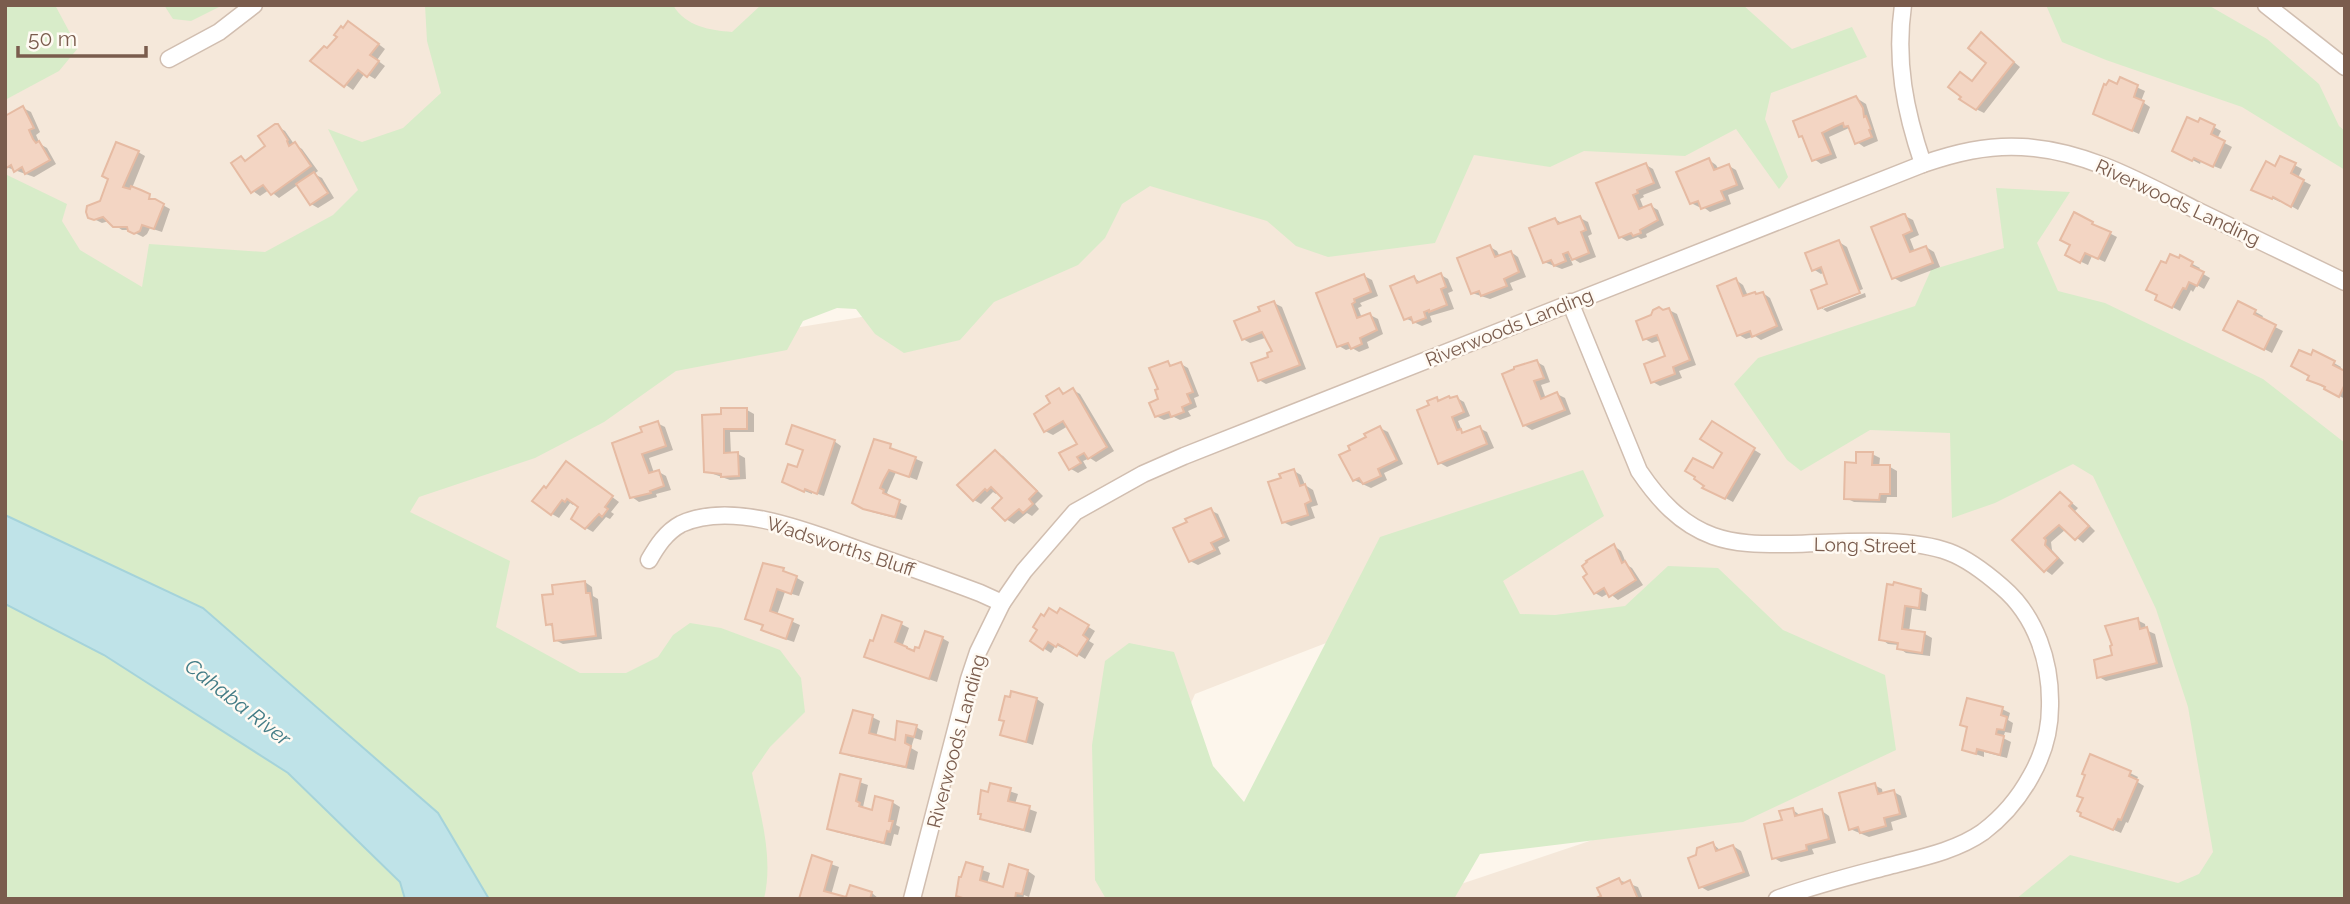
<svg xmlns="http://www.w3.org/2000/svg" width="2350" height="904" viewBox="0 0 2350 904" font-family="Raleway,sans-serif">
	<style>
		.residential { fill: #f5e8da }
		.green { fill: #d8ecc9 }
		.water { fill: #bfe3e8; stroke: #a5d3da; stroke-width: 2 }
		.shadow { fill: #0003 }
		.building { fill: #f3d5c3; stroke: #e6bba3; stroke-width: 2 }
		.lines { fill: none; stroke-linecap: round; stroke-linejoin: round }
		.minor-casing { stroke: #d1beb0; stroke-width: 19 }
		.minor { stroke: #fff; stroke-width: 16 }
		.labels { text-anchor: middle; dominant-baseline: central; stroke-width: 5; stroke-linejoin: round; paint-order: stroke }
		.street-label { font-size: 19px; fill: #7a5c4d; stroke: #fffaf3 }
		.water-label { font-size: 21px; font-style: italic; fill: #437c86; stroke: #fffaf3 }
	</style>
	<rect width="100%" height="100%" fill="#fdf6ec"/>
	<g class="residential">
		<polygon points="5,5 1044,5 328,282 117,317 5,289"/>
		<polygon points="1645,5 2345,5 2345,468 1921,418 2089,452 2209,664 2241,862 2205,899 1444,899 1449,888 1658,818 1370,626 1195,694 1143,813 1120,899 718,899 556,721 361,445 562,366 904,310 1145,166"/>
	</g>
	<g class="green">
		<polygon points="5,5 55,5 78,48 59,71 5,100"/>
		<polygon points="164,5 223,5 191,21 173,19"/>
		<path d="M425,5H673C686,27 710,30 732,32L761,5H1743L1792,49L1852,27L1867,57L1771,93L1765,119L1788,177L1779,189L1736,129L1685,156L1584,151L1550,167L1474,155L1435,243L1328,257L1296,246L1267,221L1150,186L1122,204L1105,238L1078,265L994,302L960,340L904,353L875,334L856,309L837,308L803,321L787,350L676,371L604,422L535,458L419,497L410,512L510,561L496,627L580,673H626L658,657L673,635L690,623L721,628L780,650L801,678L805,712L770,747L752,773C760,814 774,857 764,899H489L438,813L203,608L5,515V174L67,204L62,221L80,250L142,287L149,244L265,252L333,215L358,190L328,129L362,142L403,128L441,93L427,41Z"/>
		<polygon points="2046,5 2208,5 2267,39 2319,84 2339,126 2345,131 2345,170 2242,107 2106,60 2062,42"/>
		<polygon points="1996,188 2070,192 2037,243 2058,291 2105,303 2263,379 2345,443 2345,899 2016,899 2070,855 2178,883 2199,874 2213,852 2188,707 2156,609 2093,476 2073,464 1995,503 1952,518 1950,433 1870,430 1801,471 1787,460 1734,384 1758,358 1915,306 1931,270 2004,248"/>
		<polygon points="1583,470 1604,516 1503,581 1520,614 1555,615 1625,606 1668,566 1718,568 1783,630 1885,675 1896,750 1743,822 1480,854 1454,899 1106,899 1095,880 1092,745 1105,661 1129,643 1174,652 1213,766 1244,802 1380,537"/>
		<polygon points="5,604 104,655 289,773 400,882 405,899 5,899"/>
	</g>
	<polygon class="water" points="5,515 203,608 438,813 489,899 405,899 400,882 288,773 104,655 5,604"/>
	<g class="shadow">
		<polygon points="356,27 385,49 377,60 385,66 375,79 365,73 353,90 313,61"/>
		<polygon points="1981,34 2020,67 1984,113 1970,106 1988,63"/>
		<polygon points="2121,80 2145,91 2141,101 2150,107 2139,134 2102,117"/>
		<polygon points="1858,99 1866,104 1878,141 1864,147 1857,142 1849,128 1829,137 1837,158 1821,164 1814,159 1805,138 1800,136 1795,122"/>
		<polygon points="23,108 31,112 40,132 36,135 40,144 47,148 56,164 34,177 6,167"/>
		<polygon points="277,126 285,131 294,144 302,149 318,171 314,174 322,178 334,198 318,208 311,204 299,184 279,198 269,190 260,196 253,191 242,158 247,161 267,146"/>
		<polygon points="2214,127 2221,131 2217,139 2232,147 2221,169 2201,161 2200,164 2174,150"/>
		<polygon points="138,152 145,156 132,188 170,209 162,232 150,228 147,234 143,237 129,230 122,230 109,221 102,223 90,217"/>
		<polygon points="2281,158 2302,169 2298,178 2311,185 2298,210 2281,200 2280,202 2261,193"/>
		<polygon points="1709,160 1716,165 1719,170 1729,166 1736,170 1744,189 1728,195 1731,204 1710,212 1702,206 1699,207 1691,203"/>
		<polygon points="1646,165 1653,169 1661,188 1643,195 1644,197 1640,199 1644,209 1651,206 1658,210 1664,225 1646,234 1647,237 1641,239 1638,237 1627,241 1620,237 1599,184"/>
		<polygon points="2074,215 2117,237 2105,262 2092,256 2088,265 2075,259 2072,245"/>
		<polygon points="1905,216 1913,220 1919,235 1910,239 1915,252 1926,247 1934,252 1940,267 1901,282 1894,278"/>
		<polygon points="1580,218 1588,222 1592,234 1588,236 1596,257 1580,263 1569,256 1573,265 1562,269 1544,262 1555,219 1563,224"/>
		<polygon points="1839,242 1847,247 1863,289 1823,305 1823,309 1820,307 1830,285 1825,272 1821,274 1813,269"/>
		<polygon points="1490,247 1497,251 1500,257 1511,252 1518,257 1526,277 1510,283 1513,290 1490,299 1472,293"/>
		<polygon points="2181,258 2200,268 2198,271 2210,278 2204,289 2197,285 2193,292 2191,290 2180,311 2165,303 2167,265 2180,261"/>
		<polygon points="1441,275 1448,279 1453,291 1448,293 1454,309 1430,316 1432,322 1422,326 1405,318 1414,278 1422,283"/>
		<polygon points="1364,276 1372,280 1378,296 1360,303 1362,306 1358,308 1362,318 1370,315 1378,319 1383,334 1367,342 1369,348 1359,352 1352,348 1346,350 1339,346 1318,294"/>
		<polygon points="1736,280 1743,285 1748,296 1763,293 1770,298 1783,330 1761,340 1755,336 1746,339 1739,335"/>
		<polygon points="1865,293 1866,297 1827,312 1823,309"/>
		<polygon points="1274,303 1282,307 1306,369 1266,384 1259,380 1274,352 1265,338 1250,343 1243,339 1262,312"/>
		<polygon points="2239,303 2263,316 2261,320 2283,331 2272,353 2233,333"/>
		<polygon points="1669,310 1677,314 1696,365 1679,371 1682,378 1660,386 1653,382 1668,357 1661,340 1652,343 1645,339 1663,312"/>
		<polygon points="1537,362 1544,366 1550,382 1541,385 1546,399 1557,394 1565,398 1571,414 1532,430 1524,425"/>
		<polygon points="1168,363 1174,367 1181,364 1188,368 1199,396 1194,398 1197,407 1188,411 1191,416 1180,420 1174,417 1164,420 1156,416"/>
		<polygon points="2334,363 2341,367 2340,370 2345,373 2345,399 2310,380 2311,375"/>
		<polygon points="1059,390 1066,394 1073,390 1080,394 1114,451 1096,462 1090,458 1083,461 1087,468 1078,473 1071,469 1079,445 1068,426 1053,435 1045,431 1052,403"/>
		<polygon points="1457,398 1464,402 1470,416 1458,421 1463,433 1479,428 1487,432 1494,448 1447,467 1440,463 1431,406 1436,399 1441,402"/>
		<polygon points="747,410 754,414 754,432 730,432 731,454 738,454 745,458 746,479 730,480 705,471 723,416"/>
		<polygon points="657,423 665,427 673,450 649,458 654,473 659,472 666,476 671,490 656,494 657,497 639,502 632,497 644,434"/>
		<polygon points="1712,424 1761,454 1733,502 1712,491 1714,470 1725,452"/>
		<polygon points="1380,428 1388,432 1403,464 1384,473 1387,480 1371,488 1354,480 1368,438"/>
		<polygon points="834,441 841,446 824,496 812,492 812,494 792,486 804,451 788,444"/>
		<polygon points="875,441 923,462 917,480 896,472 887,493 891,496 890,498 907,506 902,520 872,512 854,503"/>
		<polygon points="995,452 1003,456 1043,496 1035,504 1039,509 1032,516 1027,513 1014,524 1006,519 1004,498 998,491 996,494 993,492 981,504 974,500"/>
		<polygon points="1872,454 1880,458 1879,467 1890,467 1897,471 1897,497 1887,497 1886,503 1854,502 1846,498 1857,464"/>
		<polygon points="573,468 619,502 611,512 614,514 610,519 606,517 593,532 586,528 581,507 575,502 573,505 570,503 559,518 552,514 547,489"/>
		<polygon points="1294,471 1301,475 1305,485 1313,490 1318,505 1311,507 1315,518 1291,526 1283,522 1283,479"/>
		<polygon points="2061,494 2078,508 2075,511 2095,531 2083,543 2066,529 2051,542 2052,550 2064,563 2052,575 2045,570 2015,540"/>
		<polygon points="1210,510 1218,514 1230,541 1218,547 1221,554 1198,565 1190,561"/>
		<polygon points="1614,546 1621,551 1627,565 1632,568 1643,585 1618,600 1609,593 1602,597 1595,593 1590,575"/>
		<polygon points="783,570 804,582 799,596 785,592 777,615 800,625 794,642 770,634 763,630 764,626 747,618"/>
		<polygon points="585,582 592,587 593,596 598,599 602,639 563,644 555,640 554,627 547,624 555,595"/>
		<polygon points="1889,586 1921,591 1928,595 1926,611 1912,609 1909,632 1925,634 1932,638 1930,656 1906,653 1899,648 1899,645 1888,644 1881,639"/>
		<polygon points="1061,610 1095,631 1089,641 1094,644 1085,659 1066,647 1064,649 1056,645 1051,653 1032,641"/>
		<polygon points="2137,620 2145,624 2146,630 2155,634 2163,667 2106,681 2099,677"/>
		<polygon points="901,624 909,628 902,647 915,653 942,638 949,642 937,682 874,660"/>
		<polygon points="1011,699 1037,699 1044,704 1033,745 1002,734"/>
		<polygon points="2002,709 2010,713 2008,720 2013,723 2011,733 2005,732 2003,738 2011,742 2007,758 1984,752 1984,757 1964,750 1969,728 1962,724"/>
		<polygon points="872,717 880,721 876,737 896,742 916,727 923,731 921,740 914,738 911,748 918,752 914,770 849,756 842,752"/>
		<polygon points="2091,756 2130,773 2138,777 2136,781 2144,786 2128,823 2126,822 2121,833 2089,819 2084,798"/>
		<polygon points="841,776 868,785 863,807 866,809 873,812 892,802 900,807 896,825 900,827 898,835 894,834 891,846 836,832 829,828"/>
		<polygon points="991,785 1018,794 1015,804 1037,812 1031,833 989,822 982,818"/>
		<polygon points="1874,785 1882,789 1883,795 1894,792 1901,796 1907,817 1891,822 1893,830 1869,837 1850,829"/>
		<polygon points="1793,810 1801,816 1822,811 1829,816 1836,843 1812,849 1814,854 1781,862 1774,858 1784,821"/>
		<polygon points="1713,844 1721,851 1733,846 1741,851 1750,876 1708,891 1701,887"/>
		<polygon points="814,858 839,867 831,895 801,899"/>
		<polygon points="967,864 990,873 987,884 1004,889 1010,867 1028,871 1035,876 1029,897 1024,895 1023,899 964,899 958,895"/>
		<polygon points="1619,880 1638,887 1643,899 1598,899"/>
		<polygon points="851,887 872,893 879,899 847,899"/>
	</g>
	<g class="building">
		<polygon points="348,21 379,44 370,55 379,61 367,77 358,70 344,87 310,61 324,46 327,48 337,37 334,35 341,26 343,28"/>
		<polygon points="1981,32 2014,62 1976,110 1959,99 1961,97 1948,87 1960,72 1972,81 1986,63 1968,48"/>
		<polygon points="2120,77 2138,85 2134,97 2144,101 2132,131 2093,114 2104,84 2106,85 2109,80 2117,84"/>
		<polygon points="1856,96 1863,108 1864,117 1866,116 1871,129 1869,130 1872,137 1855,144 1848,126 1844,127 1843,123 1834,127 1822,133 1831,154 1812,161 1802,136 1799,137 1793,121"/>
		<polygon points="23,106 34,128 29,130 33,139 36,143 39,141 50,160 25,174 22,167 14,172 11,165 5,169 5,116"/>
		<polygon points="2187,117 2198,122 2200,118 2215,125 2211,134 2225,141 2213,167 2194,158 2192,161 2172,151"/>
		<polygon points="275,124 278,124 288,140 287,141 289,146 295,142 311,166 271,195 263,185 251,193 231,163 241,156 245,161 265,146 258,136"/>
		<polygon points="116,142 139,151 123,187 130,189 131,186 141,190 150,194 149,199 155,199 164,204 154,229 142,225 140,231 134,234 128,231 127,227 113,227 103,217 94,220 88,218 86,212 87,206 100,201 108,179 102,176"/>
		<polygon points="2280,156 2296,163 2291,173 2304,180 2291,207 2273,197 2272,199 2251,190 2266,161 2275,166"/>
		<polygon points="1709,158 1714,170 1729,164 1737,185 1721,191 1725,200 1701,209 1698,201 1690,204 1676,172"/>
		<polygon points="1646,163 1654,183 1637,190 1638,193 1633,195 1639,209 1651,204 1658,220 1640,230 1641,233 1633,236 1631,233 1619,238 1596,183"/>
		<polygon points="314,172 328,193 310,205 296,184"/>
		<polygon points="2074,212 2093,222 2092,224 2111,232 2098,259 2085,253 2080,263 2065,255 2070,245 2060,240"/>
		<polygon points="1903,214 1905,214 1912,231 1903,235 1910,252 1926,246 1933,263 1892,279 1871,227"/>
		<polygon points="1580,216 1586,230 1581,232 1589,253 1572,260 1568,252 1563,254 1566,261 1554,266 1551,260 1543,263 1529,228 1555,218 1558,224"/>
		<polygon points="1839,240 1860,293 1818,309 1811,290 1827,284 1821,267 1812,271 1805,253"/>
		<polygon points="1490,245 1495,257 1511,251 1519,272 1504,279 1507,286 1481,296 1479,291 1471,294 1457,258"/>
		<polygon points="2170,254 2179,258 2180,255 2193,262 2191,266 2204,272 2197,286 2189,282 2186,289 2183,288 2172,308 2155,300 2157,295 2146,290 2161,261 2166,263"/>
		<polygon points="1441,273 1446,287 1441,289 1447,305 1429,312 1429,310 1424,312 1426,318 1413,323 1411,317 1404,320 1390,286 1414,276 1417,283"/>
		<polygon points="1364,274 1371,292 1354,299 1355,302 1352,304 1357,318 1370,313 1377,330 1360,338 1362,344 1351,349 1348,343 1337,347 1316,293"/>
		<polygon points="1736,278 1743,296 1755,292 1756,294 1763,292 1777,326 1752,337 1750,331 1737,336 1717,286"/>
		<polygon points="1274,301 1300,365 1258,381 1251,363 1268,357 1267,353 1272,351 1262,332 1242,340 1234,321 1260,311 1258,307"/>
		<polygon points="2238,301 2256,310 2254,314 2276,325 2264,350 2223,330"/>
		<polygon points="1659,307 1663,310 1669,308 1690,360 1673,367 1675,374 1651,383 1644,364 1665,356 1657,335 1643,340 1636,321 1651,315 1653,310"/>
		<polygon points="2299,350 2311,355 2313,350 2335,361 2333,365 2345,371 2345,384 2339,397 2324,389 2325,387 2321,385 2307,380 2309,376 2291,366"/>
		<polygon points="1537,360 1544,378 1534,381 1541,399 1557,392 1565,410 1523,426 1502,374 1514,369 1514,367"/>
		<polygon points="1168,361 1170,366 1181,362 1193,392 1187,394 1191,403 1182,407 1184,412 1171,417 1169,412 1155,417 1149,403 1158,399 1155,390 1158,389 1149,368"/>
		<polygon points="1059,388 1063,394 1073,388 1107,447 1088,459 1084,453 1077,457 1081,463 1069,470 1059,453 1077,444 1063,421 1044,432 1034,414 1050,403 1046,396"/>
		<polygon points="1449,396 1450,398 1457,396 1464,412 1452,417 1457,430 1461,429 1462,433 1480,426 1487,444 1438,464 1417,410 1429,405 1427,401 1437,397 1438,401"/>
		<polygon points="721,408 747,408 747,429 724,429 724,453 738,452 739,476 721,477 721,474 704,472 702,415 721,414"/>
		<polygon points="658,421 666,446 642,454 649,473 659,470 664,486 650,491 651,493 630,498 612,443 642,432 640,427"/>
		<polygon points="1712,421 1755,448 1725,499 1702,488 1704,486 1694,479 1695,477 1685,471 1693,458 1713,468 1722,453 1700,439"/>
		<polygon points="792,425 835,440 817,494 805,489 804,492 782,482 788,464 797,467 803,450 786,444"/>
		<polygon points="1380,426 1397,460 1378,469 1381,476 1363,484 1359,478 1353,481 1339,455 1350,450 1348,446 1366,437 1364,434"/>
		<polygon points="874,439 891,444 890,448 916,457 909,477 889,470 883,481 880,488 884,490 883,493 900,500 895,517 863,509 852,503"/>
		<polygon points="995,450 1037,491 1029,499 1033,504 1023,513 1019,509 1005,521 992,508 1002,498 991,487 987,491 985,489 973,501 957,485"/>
		<polygon points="1856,452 1873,452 1872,465 1890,465 1890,494 1880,494 1879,500 1844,499 1845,462 1856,463"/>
		<polygon points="566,461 613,496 605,507 608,509 602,517 599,514 585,529 571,519 578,507 567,499 565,502 562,500 551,515 532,501 544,486 546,488"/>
		<polygon points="1294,469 1300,486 1305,484 1311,501 1305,504 1308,515 1282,523 1268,482 1281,478 1279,474"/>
		<polygon points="2060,492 2072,503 2069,506 2089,526 2075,540 2059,525 2044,538 2046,540 2045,545 2058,558 2044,572 2012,540"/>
		<polygon points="1211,508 1224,537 1211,543 1215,550 1189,562 1173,528 1187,522 1185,519"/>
		<polygon points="1614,544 1622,563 1625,561 1636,580 1609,597 1604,588 1594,594 1583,577 1587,574 1582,566 1587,562 1586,561"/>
		<polygon points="763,563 784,568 783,571 797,576 791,594 777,589 770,611 793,619 786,639 761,630 763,625 745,619"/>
		<polygon points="585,581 586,593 590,593 596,636 554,641 552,624 546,625 542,595 553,594 552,585"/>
		<polygon points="1894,582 1921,589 1919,608 1905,606 1902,629 1925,632 1922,653 1897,649 1898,643 1879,640 1887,584 1893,585"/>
		<polygon points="1049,608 1057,613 1060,608 1089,625 1083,635 1088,639 1077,656 1058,644 1056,647 1048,642 1043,650 1030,641 1037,630 1033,627 1041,614 1044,616"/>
		<polygon points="882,615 902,622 895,642 907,647 907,648 914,651 915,647 919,648 925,631 943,637 929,679 864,657 870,640 873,641"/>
		<polygon points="2138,618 2140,629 2147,627 2157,663 2097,678 2094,660 2112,655 2110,646 2112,645 2105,626"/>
		<polygon points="1011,691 1037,698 1026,742 1000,735 1004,721 999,720 1005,696 1010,697"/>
		<polygon points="1967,698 2003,707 2001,715 2007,717 2004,730 1997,729 1996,734 2004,736 2000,755 1977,749 1976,754 1962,750 1967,727 1960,725"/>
		<polygon points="853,710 873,715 869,733 895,740 897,721 917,725 914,737 906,735 905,743 911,746 906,767 840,753"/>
		<polygon points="2090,754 2131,771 2129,776 2138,780 2121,820 2118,819 2113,830 2080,816 2081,813 2077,811 2083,798 2077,796 2085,775 2082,774"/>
		<polygon points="840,774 861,779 856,801 860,803 859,806 872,810 875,796 893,801 889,821 893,821 890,832 887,831 884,843 827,829"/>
		<polygon points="990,783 1011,788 1008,801 1030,806 1024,830 980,819 981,814 978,814 981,790 988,792"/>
		<polygon points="1875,783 1878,794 1894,790 1900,814 1884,818 1886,826 1860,833 1858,827 1849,830 1839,793"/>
		<polygon points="1793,808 1795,816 1822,809 1829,839 1806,845 1807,850 1772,859 1764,824 1782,820 1779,811"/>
		<polygon points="1713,842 1716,851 1733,845 1744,872 1699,888 1688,858 1696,855 1697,848"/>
		<polygon points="812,855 832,862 824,891 846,897 850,885 872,892 870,899 799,899"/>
		<polygon points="966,862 983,867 980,880 1003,887 1009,864 1028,870 1022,894 1016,893 1015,899 966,899 956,896 959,877 961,877"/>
		<polygon points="1619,878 1622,884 1630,880 1638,899 1594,899 1601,896 1597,888"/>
	</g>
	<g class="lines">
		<g class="minor-casing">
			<g id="minor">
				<path d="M1903,5C1895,61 1905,111 1923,164"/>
				<polyline points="2266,5 2345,67"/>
				<polyline points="169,59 219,32 254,5"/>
				<path d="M1570,302L1639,471C1658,499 1680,524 1713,536C1738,545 1765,544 1791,544C1837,543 1907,536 1949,552C1968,559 1987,574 2002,587C2036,616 2051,662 2050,706C2050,730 2043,755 2031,776C2019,798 2003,817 1983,832C1956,851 1920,858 1889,866C1851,876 1814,885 1777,899"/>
				<path d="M649,560C657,546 666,532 681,524C735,499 817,535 868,553C906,566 943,579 980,593L1002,603"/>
				<path d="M912,899L969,679L978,652L1002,603L1024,571L1075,512L1143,474L1184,456L1923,164C1955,153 1987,145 2022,147C2085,150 2141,182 2196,210C2246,234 2295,258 2345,282"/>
			</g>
		</g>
		<use href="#minor" class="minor"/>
	</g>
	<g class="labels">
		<g class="street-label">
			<text transform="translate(2178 202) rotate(25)">Riverwoods Landing</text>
			<text transform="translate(1509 327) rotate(-22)">Riverwoods Landing</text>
			<text transform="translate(1865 545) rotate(1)">Long Street</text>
			<text transform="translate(841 546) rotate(18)">Wadsworths Bluff</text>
			<text transform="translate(956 741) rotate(-75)">Riverwoods Landing</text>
		</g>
		<g class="water-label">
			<text transform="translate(238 702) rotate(38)">Cahaba River</text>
		</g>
	</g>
	<rect width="2350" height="904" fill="none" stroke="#7a5c4d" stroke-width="14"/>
	<path d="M18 46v10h128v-10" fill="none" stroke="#7a5c4d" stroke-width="3.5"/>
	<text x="28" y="46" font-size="21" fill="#7a5c4d" stroke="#fffaf3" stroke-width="5" paint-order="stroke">50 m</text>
</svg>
